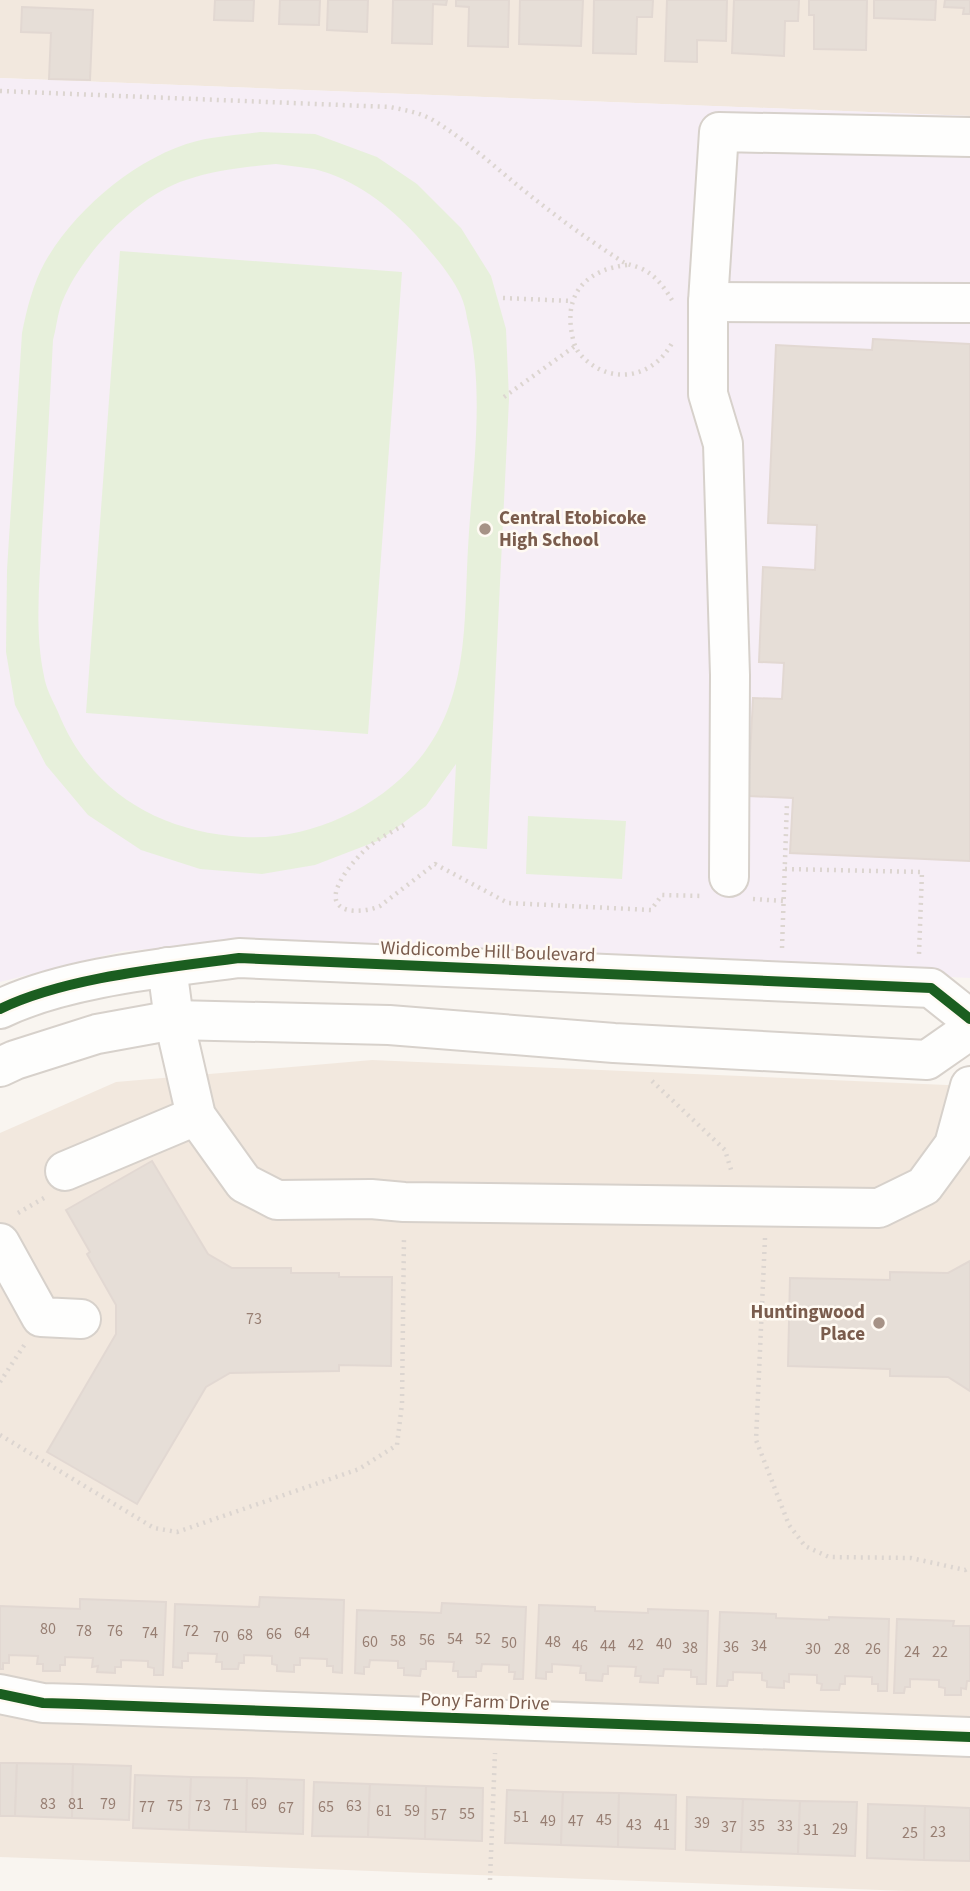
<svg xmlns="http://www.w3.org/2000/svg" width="970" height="1891" viewBox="0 0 970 1891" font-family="'Source Sans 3',sans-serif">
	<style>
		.residential { fill: #f2e8de }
		.education { fill: #f6eef6 }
		.green { fill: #e7f0db; fill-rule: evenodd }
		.building { fill: #e6ded7; stroke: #e2d8d2; stroke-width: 2 }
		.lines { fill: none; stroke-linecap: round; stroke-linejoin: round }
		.minor-casing { stroke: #d7d1cb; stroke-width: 42 }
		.path { stroke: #dcd5d0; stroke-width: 4.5; stroke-dasharray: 2 5; stroke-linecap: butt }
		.minor { stroke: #fefefd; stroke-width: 38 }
		.cycleway-casing { stroke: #fffaf3; stroke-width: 15 }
		.cycleway { stroke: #1b5e20; stroke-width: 10 }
		.poi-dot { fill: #a69286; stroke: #fffaf3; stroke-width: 2.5 }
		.labels { text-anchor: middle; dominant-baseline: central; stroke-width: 5; stroke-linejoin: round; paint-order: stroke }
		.number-label { font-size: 16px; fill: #977e72 }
		.poi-label { font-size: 19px; font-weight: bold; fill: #7a5c4d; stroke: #fffaf3; text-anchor: start }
		.street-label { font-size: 19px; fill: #7a5c4d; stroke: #fffaf3 }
	</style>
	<rect width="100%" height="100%" fill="#f9f5f0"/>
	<g class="residential">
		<polygon points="0,0 970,0 970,116 0,78"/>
		<polygon points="372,1060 970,1086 970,1891 906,1891 0,1857 0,1133 116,1082"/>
	</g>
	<polygon class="education" points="0,78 970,116 970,978 234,943 123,951 0,982"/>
	<g class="green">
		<path d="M260,132L315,134L377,157L417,184L461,228L491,276L506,329L509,399L487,849L452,846L456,764L426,806L380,840L315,865L262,874L200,869L141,850L88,815L46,765L15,705L6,652L7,570L22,333C27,308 33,284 45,262C75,209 138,156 197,141C217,136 240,135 260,132ZM276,164C289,166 302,167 314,169C353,178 390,206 416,235C432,253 451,274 461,296C464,303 466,311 467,318C486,392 472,473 468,548C464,620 469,693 424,753C383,807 310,841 243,837C159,832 90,792 58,712C53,701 46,689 44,676C34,629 40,579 42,531C46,467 50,403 53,340C56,329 57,318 60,308C76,259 137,195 186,180C215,170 245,167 276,164Z"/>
		<polygon points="120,251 402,272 368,734 86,713"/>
		<polygon points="528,816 626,821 622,879 526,874"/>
	</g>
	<g class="building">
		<polygon points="215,0 254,0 253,21 214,20"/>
		<polygon points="280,0 320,0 319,25 279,24"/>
		<polygon points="328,0 368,0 367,32 327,30"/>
		<polygon points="393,0 447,0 446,5 433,4 432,44 392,43"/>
		<polygon points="456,0 509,0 508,47 468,46 469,7 456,6"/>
		<polygon points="520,0 583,0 581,46 519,44"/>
		<polygon points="594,0 653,0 652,17 637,17 636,54 593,53"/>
		<polygon points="667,0 727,0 726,41 697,40 697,62 665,61"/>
		<polygon points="734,0 799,0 798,21 785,21 784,56 732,53"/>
		<polygon points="809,0 867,0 866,50 814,49 814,15 809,15"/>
		<polygon points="874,0 936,0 935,20 874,18"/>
		<polygon points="945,0 970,0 970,14 963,14 964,8 944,7"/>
		<polygon points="22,7 93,10 90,80 49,79 51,33 21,32"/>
		<polygon points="873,339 970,344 970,861 790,853 793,798 748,796 753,698 782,699 784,663 759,662 763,567 815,570 817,525 768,523 776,345 872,350"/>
		<polygon points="152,1161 208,1254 232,1268 291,1268 291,1273 339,1273 339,1277 392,1277 391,1366 339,1365 339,1371 230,1373 206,1387 137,1504 47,1452 116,1334 116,1305 87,1254 90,1252 66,1210"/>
		<polygon points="970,1261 970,1391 948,1377 890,1376 890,1369 788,1366 790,1278 890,1280 890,1272 948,1273"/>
		<polygon points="260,1597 344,1600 342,1673 333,1672 333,1666 327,1666 327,1659 300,1658 300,1665 294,1665 294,1672 277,1671 277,1665 272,1664 272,1656 244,1655 244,1663 239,1663 238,1669 222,1669 222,1662 216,1662 217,1654 188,1653 188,1661 182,1661 182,1668 173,1667 175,1604 259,1607"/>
		<polygon points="80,1599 166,1602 163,1675 154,1675 154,1668 148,1667 148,1661 121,1660 121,1667 115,1667 115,1673 97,1672 98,1666 92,1667 93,1658 65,1657 65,1665 60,1665 60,1671 43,1671 43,1664 37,1664 38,1656 9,1655 9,1663 3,1663 3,1669 0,1669 0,1606 80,1609"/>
		<polygon points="442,1603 526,1607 523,1679 514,1679 515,1672 509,1672 509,1665 482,1664 481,1671 476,1671 476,1677 458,1677 458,1671 453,1671 454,1662 426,1661 426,1669 421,1669 420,1676 404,1675 404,1668 398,1668 398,1661 370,1660 369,1667 364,1667 364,1674 355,1673 357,1610 441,1613"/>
		<polygon points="539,1605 595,1607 595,1611 648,1613 648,1609 708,1611 706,1684 697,1684 697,1677 691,1677 691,1670 664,1669 663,1676 658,1676 658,1683 640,1682 641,1676 635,1676 636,1667 608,1666 608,1674 603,1674 602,1681 586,1680 586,1673 580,1673 581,1666 552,1664 552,1672 546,1672 546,1679 536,1678"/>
		<polygon points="720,1612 776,1614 776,1618 829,1620 829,1617 889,1619 887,1691 878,1691 878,1684 872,1684 872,1677 845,1676 845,1684 840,1684 839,1690 821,1690 822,1684 817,1683 817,1675 789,1674 789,1682 784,1681 784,1688 767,1687 767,1681 762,1680 762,1673 733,1672 733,1680 728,1680 727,1686 717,1686"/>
		<polygon points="897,1619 954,1621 953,1626 970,1626 970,1681 967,1681 966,1689 961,1688 961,1695 945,1695 945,1688 939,1687 939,1680 910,1679 910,1687 905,1687 904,1693 894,1693"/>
		<polygon points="0,1763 17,1763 15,1816 0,1816"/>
		<polygon points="17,1763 73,1764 72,1818 15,1816"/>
		<polygon points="73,1764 131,1766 129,1820 72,1818"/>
		<polygon points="135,1775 191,1777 189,1830 133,1828"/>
		<polygon points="191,1777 247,1778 246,1832 189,1830"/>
		<polygon points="247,1778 304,1780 303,1834 246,1832"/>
		<polygon points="314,1782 370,1784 368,1837 312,1836"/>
		<polygon points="370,1784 426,1786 425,1839 368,1837"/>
		<polygon points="426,1786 483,1788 482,1841 425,1839"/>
		<polygon points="507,1790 563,1792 561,1845 505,1843"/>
		<polygon points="563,1792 619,1793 618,1847 561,1845"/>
		<polygon points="619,1793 676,1795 675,1849 618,1847"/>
		<polygon points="687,1797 743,1799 741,1852 686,1850"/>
		<polygon points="743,1799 800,1801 798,1854 741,1852"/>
		<polygon points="800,1801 857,1802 855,1856 798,1854"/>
		<polygon points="868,1804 925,1806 924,1860 867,1858"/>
		<polygon points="925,1806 970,1808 970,1861 924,1860"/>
	</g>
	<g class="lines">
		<g class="minor-casing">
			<g id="minor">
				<polyline points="708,302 970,303"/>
				<polyline points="729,877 730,675 723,444 708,394 708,302 719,132 970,137"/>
				<polyline points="167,967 174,1020 196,1116 244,1183 277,1200 371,1199 404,1202 879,1208 924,1186 954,1145 970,1086"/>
				<path d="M0,1009C66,977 165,968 239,958L931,988L970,1019"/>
				<polyline points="0,1067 15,1060 97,1034 174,1020 389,1025 614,1043 927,1060 970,1030"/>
				<polyline points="65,1171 196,1116"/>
				<polyline points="0,1243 41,1317 81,1319"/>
				<polyline points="0,1694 43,1703 79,1704 970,1737"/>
			</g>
		</g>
		<g class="path">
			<path d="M0,91L390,107C404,110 418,112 431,119C462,137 489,162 516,184C550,212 584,237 620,260C627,265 633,265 640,268C655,274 665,288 673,302"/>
			<path d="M627,265C591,269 566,289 571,328C572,336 574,346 579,353C607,386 652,380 672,343"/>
			<polyline points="503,298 572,301"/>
			<polyline points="504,397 575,346"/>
			<path d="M404,825C390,833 373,841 362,853C354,861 344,873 339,884C324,915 362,914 380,906L435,864L508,903L651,910L662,895L703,896"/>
			<polyline points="785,869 922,872 919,954"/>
			<polyline points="753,899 784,901"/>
			<polyline points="782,948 787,802"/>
			<polyline points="652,1081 725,1150 732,1173"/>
			<polyline points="18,1213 44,1198"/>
			<polyline points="765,1238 756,1440 789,1525 805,1546 829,1557 911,1558 965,1570 970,1567"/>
			<polyline points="0,1382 25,1344"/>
			<polyline points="0,1435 154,1528 177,1532 359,1469 397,1445 402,1404 404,1236"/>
			<polyline points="490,1880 495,1753"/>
		</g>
		<use href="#minor" class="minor"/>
		<g class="cycleway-casing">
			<g id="cycleway">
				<path d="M0,1009C66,977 165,968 239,958L931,988L970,1019"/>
				<polyline points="0,1694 43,1703 79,1704 970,1737"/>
			</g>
		</g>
		<use href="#cycleway" class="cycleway"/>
	</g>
	<g class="poi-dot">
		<circle cx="485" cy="529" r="7"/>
		<circle cx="879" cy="1323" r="7"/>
	</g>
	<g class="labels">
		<g class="number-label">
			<text x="254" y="1319">73</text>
			<text x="48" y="1629">80</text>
			<text x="84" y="1631">78</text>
			<text x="115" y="1631">76</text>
			<text x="191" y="1631">72</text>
			<text x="150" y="1633">74</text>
			<text x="302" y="1633">64</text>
			<text x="274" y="1634">66</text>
			<text x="245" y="1635">68</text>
			<text x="221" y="1637">70</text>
			<text x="455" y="1639">54</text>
			<text x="483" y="1639">52</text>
			<text x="427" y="1640">56</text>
			<text x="398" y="1641">58</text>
			<text x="370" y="1642">60</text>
			<text x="553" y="1642">48</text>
			<text x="509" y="1643">50</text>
			<text x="664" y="1644">40</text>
			<text x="636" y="1645">42</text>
			<text x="580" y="1646">46</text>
			<text x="608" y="1646">44</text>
			<text x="759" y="1646">34</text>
			<text x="731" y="1647">36</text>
			<text x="690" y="1648">38</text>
			<text x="813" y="1649">30</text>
			<text x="842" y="1649">28</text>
			<text x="873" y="1649">26</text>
			<text x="912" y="1652">24</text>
			<text x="940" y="1652">22</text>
			<text x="48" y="1804">83</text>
			<text x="76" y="1804">81</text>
			<text x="108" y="1804">79</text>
			<text x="259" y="1804">69</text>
			<text x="231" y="1805">71</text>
			<text x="175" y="1806">75</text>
			<text x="203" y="1806">73</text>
			<text x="354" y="1806">63</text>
			<text x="147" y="1807">77</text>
			<text x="326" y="1807">65</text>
			<text x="286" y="1808">67</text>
			<text x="384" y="1811">61</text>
			<text x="412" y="1811">59</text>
			<text x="467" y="1814">55</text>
			<text x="439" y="1815">57</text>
			<text x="521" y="1817">51</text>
			<text x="604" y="1820">45</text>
			<text x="548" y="1821">49</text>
			<text x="576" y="1821">47</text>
			<text x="702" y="1823">39</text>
			<text x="634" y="1825">43</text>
			<text x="662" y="1825">41</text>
			<text x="757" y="1826">35</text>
			<text x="785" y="1826">33</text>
			<text x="729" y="1827">37</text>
			<text x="840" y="1829">29</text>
			<text x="811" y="1830">31</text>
			<text x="938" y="1832">23</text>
			<text x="910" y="1833">25</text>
		</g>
		<g class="poi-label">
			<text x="499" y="518">Central Etobicoke<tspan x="499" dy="22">High School</tspan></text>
			<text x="865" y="1312" text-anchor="end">Huntingwood<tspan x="865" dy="22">Place</tspan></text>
		</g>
		<g class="street-label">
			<text transform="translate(488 952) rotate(2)">Widdicombe Hill Boulevard</text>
			<text transform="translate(485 1702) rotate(2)">Pony Farm Drive</text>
		</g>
	</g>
</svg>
